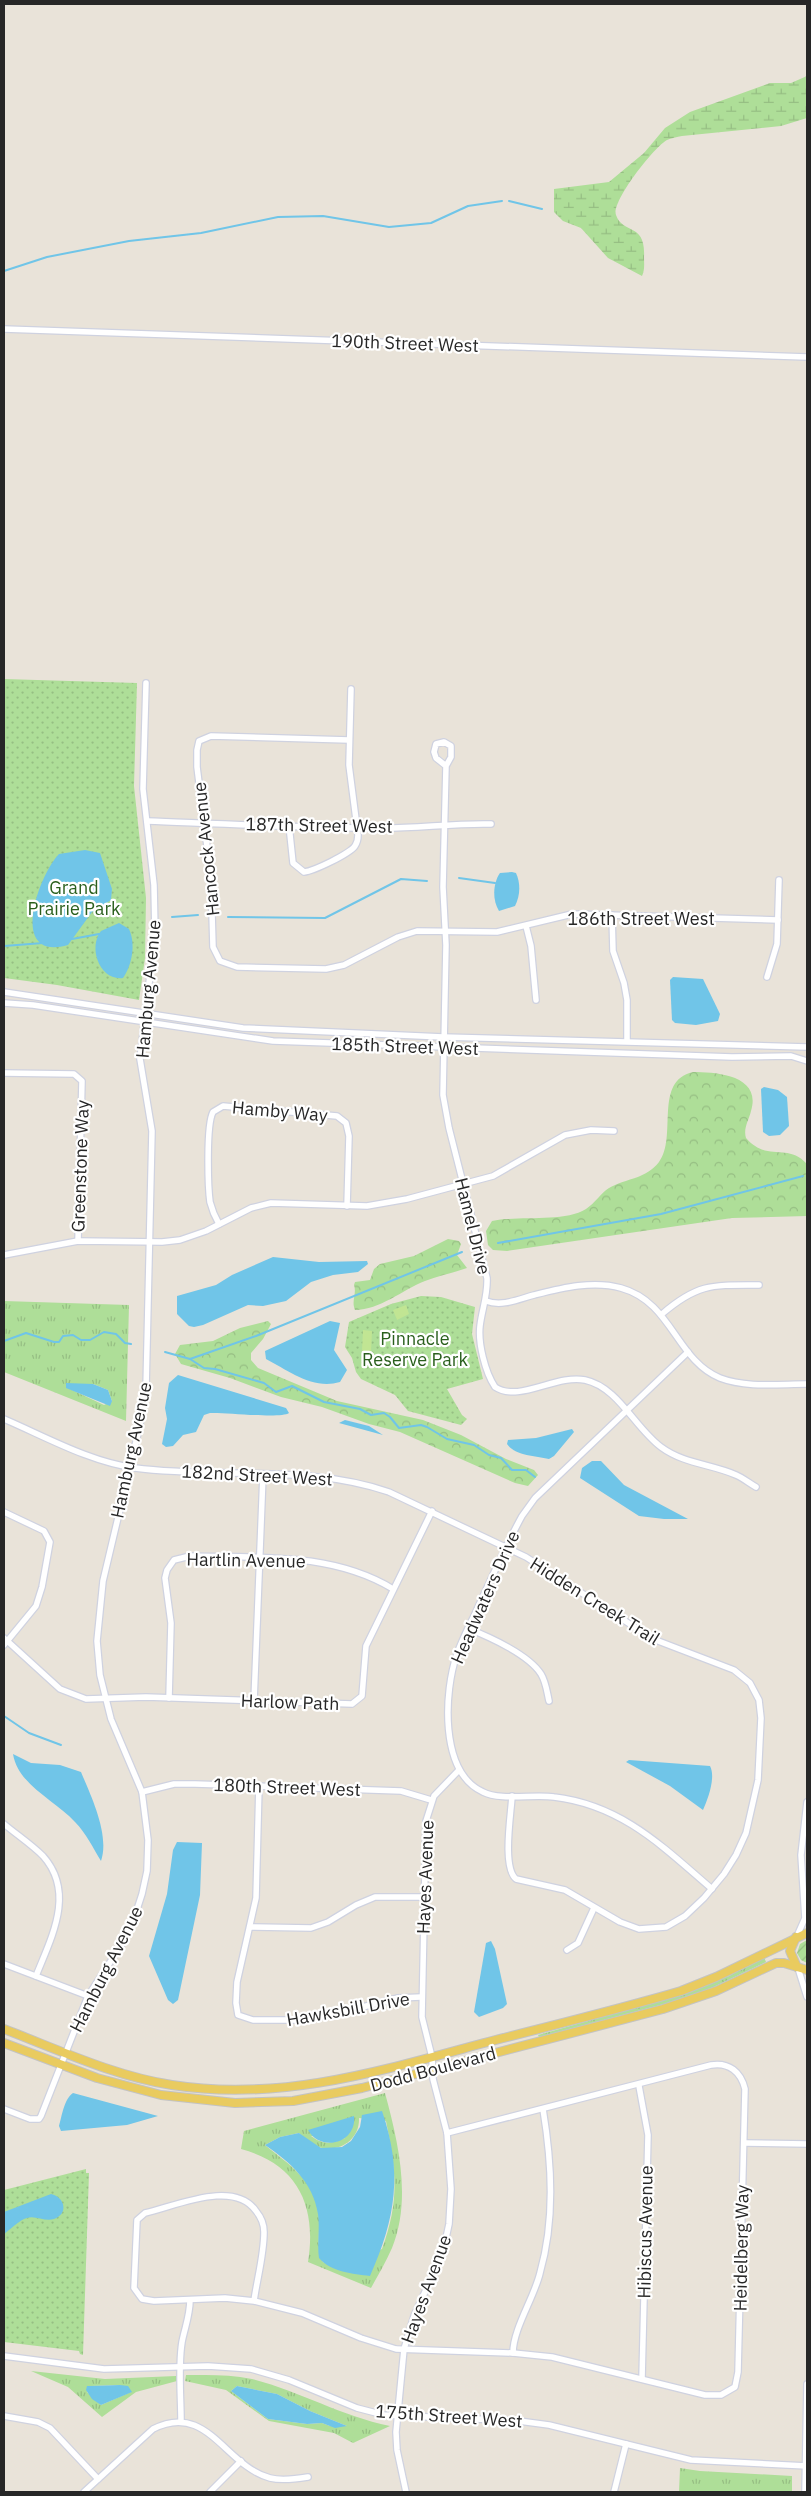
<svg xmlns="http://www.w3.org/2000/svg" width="811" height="2496" viewBox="0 0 811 2496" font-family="'IBM Plex Sans',sans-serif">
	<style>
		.grass { fill: url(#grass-tufts); fill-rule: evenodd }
		.forest { fill: url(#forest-crowns) }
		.wetland { fill: url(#wetland-marsh) }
		.park { fill: url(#park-dots) }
		.garden { fill: url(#garden-furrows) }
		.pitch { fill: #c1e593 }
		.water { fill: #70c5e8 }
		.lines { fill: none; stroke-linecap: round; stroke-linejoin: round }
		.stream { stroke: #70c5e8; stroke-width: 2 }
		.minor-casing { stroke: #cfd2e0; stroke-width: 8 }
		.major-casing { stroke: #c3c3c3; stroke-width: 10 }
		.minor { stroke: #fff; stroke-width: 5.5 }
		.major { stroke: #e9cb5f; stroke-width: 8 }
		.labels { text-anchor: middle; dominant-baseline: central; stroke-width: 4.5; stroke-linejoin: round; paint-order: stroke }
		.street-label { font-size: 18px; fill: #272727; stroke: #fff }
		.park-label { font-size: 18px; fill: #295f1c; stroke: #fff }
	</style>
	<defs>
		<pattern id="grass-tufts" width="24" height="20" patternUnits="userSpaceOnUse" patternTransform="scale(1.25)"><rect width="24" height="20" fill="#aede98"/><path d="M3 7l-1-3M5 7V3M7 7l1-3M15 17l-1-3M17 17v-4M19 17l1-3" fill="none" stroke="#96be83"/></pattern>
		<pattern id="forest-crowns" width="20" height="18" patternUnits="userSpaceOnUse" patternTransform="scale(1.25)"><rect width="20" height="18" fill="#aede98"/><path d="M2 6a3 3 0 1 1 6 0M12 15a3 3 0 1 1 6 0" fill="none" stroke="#96be83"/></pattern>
		<pattern id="wetland-marsh" width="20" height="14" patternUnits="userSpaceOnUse" patternTransform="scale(1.25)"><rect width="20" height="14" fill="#aede98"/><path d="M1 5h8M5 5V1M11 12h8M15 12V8" fill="none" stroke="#96be83"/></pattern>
		<pattern id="park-dots" width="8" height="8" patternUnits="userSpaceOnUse" patternTransform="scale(1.25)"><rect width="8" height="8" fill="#aede98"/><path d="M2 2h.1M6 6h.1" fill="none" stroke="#96be83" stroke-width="1.8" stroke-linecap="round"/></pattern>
		<pattern id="garden-furrows" width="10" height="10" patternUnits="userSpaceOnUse" patternTransform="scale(1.25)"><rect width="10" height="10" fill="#aede98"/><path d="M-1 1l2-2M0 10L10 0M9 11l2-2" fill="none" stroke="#96be83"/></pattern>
	</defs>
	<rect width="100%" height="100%" fill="#e9e3d9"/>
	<g class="grass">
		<path d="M4,1301L129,1305L126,1421L4,1372ZM93,1384L108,1390L112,1401L104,1405L70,1389Z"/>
		<polygon points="764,1957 766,1962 705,1991 668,2003 539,2037 538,2035 681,1995 729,1976"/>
		<path d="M385,2093C398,2141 412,2199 392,2248C386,2262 378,2275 371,2288L308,2262C317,2206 298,2164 241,2149L244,2131ZM359,2118L386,2121C396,2172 400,2199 382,2249L333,2267L323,2262C316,2244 320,2236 319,2217C316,2180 289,2165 265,2145L280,2137L299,2133C305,2138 314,2147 322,2148C342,2152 360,2138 359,2118ZM311,2136L345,2138C332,2144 323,2145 311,2136Z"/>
		<path d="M31,2371L105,2379L176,2376L177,2381L136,2392L102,2417L68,2387ZM120,2385L131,2392L101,2405L87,2392L91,2386Z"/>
		<path d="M186,2375C208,2375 230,2374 252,2379C299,2391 341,2416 390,2426L353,2443L334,2433L269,2421L226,2390L185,2381ZM237,2386L277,2394L310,2411L347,2426H330L322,2423L307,2424L268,2419L231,2391Z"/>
		<polygon points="680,2468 700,2471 792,2476 792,2492 679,2492"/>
	</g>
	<g class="forest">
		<path d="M693,1072C716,1072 762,1075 751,1111C749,1120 743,1128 746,1138C768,1163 787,1142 807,1164V1216L732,1218L507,1251L493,1250L488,1245L486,1231L492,1221C519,1215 563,1223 586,1209C595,1203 601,1193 609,1188C627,1178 646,1179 659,1162C678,1137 653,1081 693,1072Z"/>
		<path d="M448,1239L459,1241L461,1244L457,1255L467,1268C453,1273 438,1276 425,1281C402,1290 380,1310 355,1310C351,1301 357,1294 354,1285L355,1282L370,1280L374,1269L380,1264L414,1256Z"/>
		<polygon points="268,1321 271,1324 263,1339 251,1353 251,1360 258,1368 337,1401 423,1420 461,1435 506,1459 534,1470 538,1475 528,1486 515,1483 400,1432 369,1424 322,1407 281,1397 230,1378 181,1364 175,1354 180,1345 213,1341 240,1328"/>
	</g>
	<path class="wetland" d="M807,76V118L781,126L682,136C677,137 671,138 667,140C654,147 611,202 616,215C623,235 646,222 644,257C644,263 645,270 642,276L608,258L581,228L563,221L554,212V189L609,182L644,153L665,128L690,112L770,83H791Z"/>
	<g class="park">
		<polygon points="4,679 137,683 134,786 146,898 145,958 139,1000 57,985 4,978"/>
		<polygon points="421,1296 441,1297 475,1307 472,1334 483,1379 447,1389 462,1415 467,1419 461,1425 408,1411 395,1395 361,1379 356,1372 352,1358 345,1347 349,1322 391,1304"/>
		<polygon points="86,2169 86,2173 89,2173 83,2355 80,2354 79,2351 4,2342 4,2190"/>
	</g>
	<polygon class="garden" points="807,1940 807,1963 801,1960 797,1953 800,1944"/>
	<g class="pitch">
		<polygon points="406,1305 409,1314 397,1320 393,1310"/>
		<polygon points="363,1330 372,1331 371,1352 362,1351"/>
	</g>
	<g class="water">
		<path d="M85,850L100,853L112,889L111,900L92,912L68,945C8,962 38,876 59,854Z"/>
		<path d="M512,872L516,873C521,884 520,896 515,906L499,911C492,900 493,883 500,873Z"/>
		<path d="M119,923L129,929C136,944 132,965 123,978C99,981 88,947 101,931Z"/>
		<polygon points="673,977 703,979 720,1014 718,1021 696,1025 675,1023 672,1020 670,980"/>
		<polygon points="764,1087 778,1090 787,1097 789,1126 780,1135 769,1136 763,1132 761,1089"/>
		<polygon points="273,1257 319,1262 367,1261 368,1264 358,1272 333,1275 311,1282 286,1301 263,1306 248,1305 203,1325 194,1327 189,1326 177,1314 177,1296 216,1285 232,1275"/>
		<path d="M330,1321L340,1323L334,1350L347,1370L340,1382C313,1390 289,1371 266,1359L265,1351Z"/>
		<path d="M178,1375L286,1408L289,1413C280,1419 225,1412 210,1413L204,1415L196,1432L183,1435L173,1446L166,1447L162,1444L167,1419L165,1408L169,1383Z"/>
		<polygon points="66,1383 93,1384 108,1390 112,1401 110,1406 66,1388"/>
		<polygon points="345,1420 369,1426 383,1435 339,1423"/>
		<path d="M572,1429L574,1432L554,1456L549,1459C535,1456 515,1456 507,1444L508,1440L536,1438Z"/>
		<polygon points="592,1461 601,1461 624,1485 688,1519 664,1519 639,1516 580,1478 582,1468"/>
		<path d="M13,1754L31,1763L60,1765L81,1772C91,1796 110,1835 101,1861C93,1848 86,1833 75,1822C55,1800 18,1785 13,1754Z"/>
		<path d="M629,1760L710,1766C716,1777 708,1799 703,1810L670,1786L626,1762Z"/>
		<polygon points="177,1842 202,1843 200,1895 178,2000 173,2004 168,2000 149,1956 167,1894 173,1850"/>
		<polygon points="491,1941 495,1949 507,2004 503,2008 479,2017 474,2012 486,1943"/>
		<path d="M73,2093L158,2116L127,2125L61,2131L59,2126C62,2116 64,2099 73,2093Z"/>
		<path d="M382,2111C403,2172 396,2218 370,2276C353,2274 331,2272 319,2258C317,2243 320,2229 318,2214C313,2182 290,2162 265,2145L280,2137L299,2133L321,2148L342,2147L351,2141L360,2127L362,2115Z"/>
		<path d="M354,2116C357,2143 321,2153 308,2130Z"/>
		<path d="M51,2194C65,2197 69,2214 54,2219C45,2222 35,2215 27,2218C19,2220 10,2230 4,2234V2212Z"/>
		<polygon points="120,2385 128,2386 132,2392 101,2405 92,2399 86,2390 87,2386 90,2386"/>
		<polygon points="237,2386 277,2394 310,2411 347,2426 335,2428 322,2423 307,2424 268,2419 231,2391"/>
	</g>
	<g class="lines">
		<g class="stream">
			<polyline points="509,201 542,209"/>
			<polyline points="4,271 47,257 129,241 201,233 278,217 323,216 389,227 431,223 468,206 502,201"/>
			<polyline points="459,878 495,883"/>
			<polyline points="172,917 198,915"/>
			<polyline points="228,917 325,918 401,879 427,881"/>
			<polyline points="72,939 99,934"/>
			<polyline points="4,946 43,943"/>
			<polyline points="498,1243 661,1214 803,1176"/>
			<polyline points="4,1341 26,1333 54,1342 59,1342 63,1336 73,1335 81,1340 90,1340 104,1332 116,1334 125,1343 131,1344"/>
			<polyline points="165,1352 190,1359 204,1368 215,1369 264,1383 276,1392 292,1386 324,1402 360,1409 371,1415 384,1413 390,1417 399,1428 421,1425 427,1427 447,1439 474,1445 489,1455 501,1458 512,1470 526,1470 535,1477"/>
			<polyline points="190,1359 256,1336 462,1252"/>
			<polyline points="4,1716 29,1733 61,1745"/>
		</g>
		<g class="minor-casing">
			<g id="minor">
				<polyline points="4,329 807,357"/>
				<polyline points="349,740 211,736 199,741 197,750 197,767 211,878 213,947 220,961 237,967 326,969 344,965 398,937 417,931 497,932 572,914 778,920"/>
				<path d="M446,766L436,758L434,752L436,744L444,742L451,746V757L446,766L443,887L446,945L443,1095L449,1128L487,1278C488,1295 482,1309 480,1326C478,1343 485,1372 495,1387C519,1403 556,1374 585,1380C618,1387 635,1428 661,1447C684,1464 711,1464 736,1475C743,1478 749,1483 756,1487"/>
				<path d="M147,821C225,824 305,828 384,828C420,828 455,823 491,824"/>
				<path d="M289,825L293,863L304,872C314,871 349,854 355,846C357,843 358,839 358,835L349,765L351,689"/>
				<polyline points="612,915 613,951 624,983 627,1000 627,1041"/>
				<polyline points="526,926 531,946 536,1000"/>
				<polyline points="767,977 777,944 779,880"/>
				<polyline points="4,992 243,1028 443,1037 807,1047"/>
				<polyline points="4,1003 33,1005 273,1041 732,1057 791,1056 807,1061"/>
				<polyline points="4,1073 74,1074 82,1081 78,1241"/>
				<path d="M219,1224C215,1217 212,1210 210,1202C208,1187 206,1125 213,1112L223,1106L337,1116L346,1123L349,1136L347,1206"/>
				<polyline points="4,1255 78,1241 162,1242 180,1240 206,1231 251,1208 271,1203 367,1206 407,1199 493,1176 565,1135 591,1130 614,1131"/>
				<path d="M486,1301C502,1307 519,1299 534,1295C562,1288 593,1280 621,1288C672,1302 676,1360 720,1378C746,1388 779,1384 807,1384"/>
				<path d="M662,1314C698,1283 713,1285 759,1285"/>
				<path d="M688,1352L535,1498L522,1516C506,1545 493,1575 479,1605C472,1621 463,1637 457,1654C444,1691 439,1772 483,1792C500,1801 534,1794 554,1797C622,1805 663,1847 712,1889"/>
				<path d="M4,1419C46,1437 90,1462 135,1468C219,1479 308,1464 389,1492L526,1557L653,1639L734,1670L750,1683L759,1700L761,1718L758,1780L746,1833L736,1855L724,1874L704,1898L685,1916L666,1927L639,1929L620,1922L565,1890L516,1879C502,1867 511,1815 512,1796"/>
				<polyline points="4,1512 44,1531 50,1542 42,1587 36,1606 4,1645"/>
				<path d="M469,1629C490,1637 529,1655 541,1674C546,1682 547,1692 549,1701"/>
				<polyline points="4,1638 60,1689 86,1699 146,1697 352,1704 362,1696 366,1646 432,1511"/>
				<path d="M169,1698L171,1623L165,1578L167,1570L174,1560L190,1556C259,1558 332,1552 393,1589"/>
				<polyline points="254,1701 263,1475"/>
				<polyline points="259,1786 256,1898 237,1982 236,2003 238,2015 253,2020 301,2020 335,2014 398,1998 421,1997"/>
				<polyline points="142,1792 174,1784 195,1784 401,1791 431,1800"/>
				<path d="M4,1824C17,1835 31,1844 43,1856C76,1893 51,1938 36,1976"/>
				<polyline points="251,1927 311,1928 328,1922 356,1905 375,1897 424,1897"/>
				<polyline points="797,1936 805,1918 801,1855 807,1802"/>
				<polyline points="567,1950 578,1943 594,1908"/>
				<polyline points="4,1964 88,1996"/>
				<polyline points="798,1968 807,1997"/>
				<polyline points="639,2086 648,2135 642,2379"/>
				<polyline points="4,2109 30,2119 39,2119 41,2116 88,1996 122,1944 132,1925 142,1894 147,1871 148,1840 142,1792 111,1719 100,1675 97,1641 103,1581 139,1429 146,1389 152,1131 140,1059 155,933 154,885 143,789 146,683"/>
				<polyline points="744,2143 807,2144"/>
				<path d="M254,2301L225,2298L154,2301L142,2299L134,2288L137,2220L145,2213C176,2206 234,2179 256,2211C261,2217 264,2225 264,2232C264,2255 257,2279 254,2301L302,2313L361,2338L396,2349L513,2353L552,2357L705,2395H721L735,2387L738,2372L745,2089C741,2072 729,2062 711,2065L447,2133"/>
				<path d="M513,2353C513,2329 534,2298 540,2273C555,2220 552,2164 543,2109"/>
				<polyline points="4,2356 104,2369 208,2366 251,2369 289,2380 357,2408 384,2415 519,2421 549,2425 691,2460 807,2466"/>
				<polyline points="4,2416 38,2422 50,2428 98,2479"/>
				<path d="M181,2421C181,2397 178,2366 182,2342C185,2327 190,2315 190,2300"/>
				<path d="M84,2492L153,2429C207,2401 225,2466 270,2478C282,2481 296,2479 308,2477"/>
				<polyline points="210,2492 241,2461"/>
				<polyline points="406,2492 397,2450 396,2432 404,2349 414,2316 443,2252 449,2224 451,2189 447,2133 433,2079 432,2057 422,2017 426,1821 434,1796 459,1770"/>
				<polyline points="614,2492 626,2444"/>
				<polyline points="805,2492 807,2384"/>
			</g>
		</g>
		<g class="major-casing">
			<g id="major">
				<polyline points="796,1937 790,1951 797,1967"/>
				<path d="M4,2029C59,2050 114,2076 172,2085C280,2102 381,2071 484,2043C550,2026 616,2010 681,1991L716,1977L807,1933"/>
				<polyline points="4,2043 97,2078 161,2095 235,2103 293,2101 362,2088 663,2009 716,1991 776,1963 784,1963 807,1970"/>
			</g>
		</g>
		<use href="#minor" class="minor"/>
		<use href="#major" class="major"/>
	</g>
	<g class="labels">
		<g class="street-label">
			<text transform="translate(405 343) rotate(2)">190th Street West</text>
			<text transform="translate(319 825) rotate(1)">187th Street West</text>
			<text transform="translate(206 849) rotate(-96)">Hancock Avenue</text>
			<text x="641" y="918">186th Street West</text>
			<text transform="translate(148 989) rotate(-85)">Hamburg Avenue</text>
			<text transform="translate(405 1046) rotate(2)">185th Street West</text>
			<text transform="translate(280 1111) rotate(5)">Hamby Way</text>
			<text transform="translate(80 1166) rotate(-88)">Greenstone Way</text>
			<text transform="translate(473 1226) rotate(76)">Hamel Drive</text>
			<text transform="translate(131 1450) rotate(-78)">Hamburg Avenue</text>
			<text transform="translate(257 1475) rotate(3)">182nd Street West</text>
			<text transform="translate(246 1560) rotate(1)">Hartlin Avenue</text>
			<text transform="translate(485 1597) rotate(-66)">Headwaters Drive</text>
			<text transform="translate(595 1601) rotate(32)">Hidden Creek Trail</text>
			<text transform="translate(290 1702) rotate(2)">Harlow Path</text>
			<text transform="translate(287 1787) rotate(2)">180th Street West</text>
			<text transform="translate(425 1877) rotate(-88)">Hayes Avenue</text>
			<text transform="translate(106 1969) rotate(-63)">Hamburg Avenue</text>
			<text transform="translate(348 2009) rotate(-10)">Hawksbill Drive</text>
			<text transform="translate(433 2069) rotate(-15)">Dodd Boulevard</text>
			<text transform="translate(645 2232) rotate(-89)">Hibiscus Avenue</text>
			<text transform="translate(741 2248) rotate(-89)">Heidelberg Way</text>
			<text transform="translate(426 2289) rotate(-70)">Hayes Avenue</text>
			<text transform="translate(449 2416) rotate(4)">175th Street West</text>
		</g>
		<g class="park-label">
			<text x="74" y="887">Grand<tspan x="74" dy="21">Prairie Park</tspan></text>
			<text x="415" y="1338">Pinnacle<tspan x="415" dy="21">Reserve Park</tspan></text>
		</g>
	</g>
	<rect width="811" height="2496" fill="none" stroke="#272727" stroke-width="10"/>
</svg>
